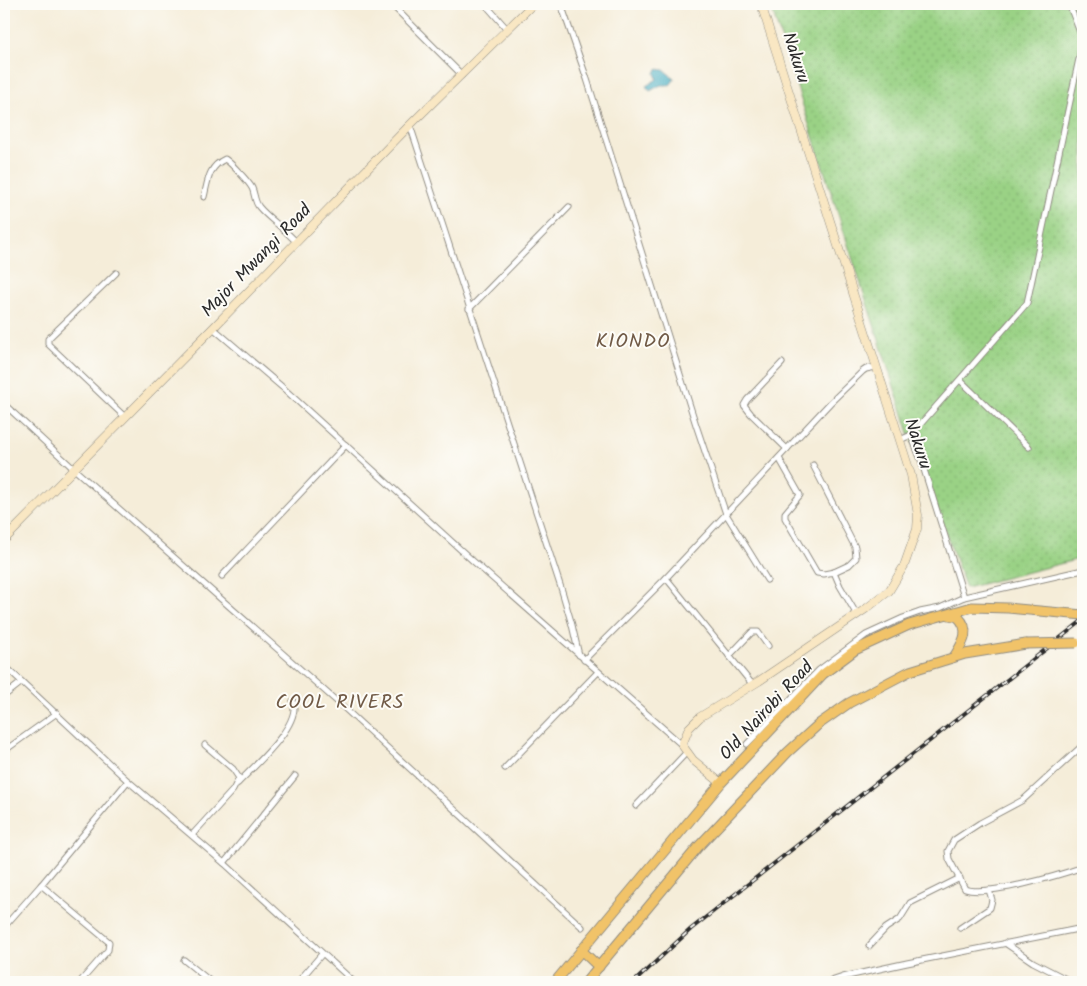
<svg xmlns="http://www.w3.org/2000/svg" width="1087" height="986" viewBox="0 0 1087 986" font-family="Kalam,sans-serif">
	<style>
		.grass { fill: url(#grass-dots); stroke: #627e58 }
		.water { fill: #3ea9be; stroke: #346a74 }
		.lines { fill: none; stroke-linecap: round; stroke-linejoin: round }
		.street-casing { stroke: #908c82; stroke-width: 7 }
		.secondary-casing { stroke: #908c82; stroke-width: 9 }
		.highway-casing { stroke: #908c82; stroke-width: 11 }
		.street { stroke: #fff; stroke-width: 5 }
		.secondary { stroke: #f9e7c3; stroke-width: 8 }
		.highway { stroke: #f1c369; stroke-width: 9 }
		.rail-casing { stroke: #2b2b2b; stroke-width: 4 }
		.rail { stroke: #fdfcf7; stroke-width: 2; stroke-dasharray: 5.5; stroke-linecap: butt }
		.highway-bridge-casing { stroke: #908c82; stroke-width: 11; stroke-linecap: butt }
		.highway-bridge { stroke: #f1c369; stroke-width: 9 }
		.labels { text-anchor: middle; dominant-baseline: central; stroke-width: 4; stroke-linejoin: round; paint-order: stroke }
		.street-label { font-size: 18px; fill: #2b2b2b; stroke: #fdfcf7 }
		.quarter-label { font-size: 20px; letter-spacing: 1px; fill: #715b47; stroke: #fdfcf7 }
	</style>
	<defs>
		<pattern id="grass-dots" width="8" height="8" patternUnits="userSpaceOnUse" patternTransform="scale(1.25)"><rect width="8" height="8" fill="#9ad285"/><path d="M2 2h.1M6 6h.1" fill="none" stroke="#85b473" stroke-width="1.8" stroke-linecap="round"/></pattern>
	</defs>
	<rect width="100%" height="100%" fill="#fdfcf7"/>
	<filter id="ink" filterUnits="userSpaceOnUse"><feTurbulence type="fractalNoise" baseFrequency=".02" numOctaves="2"/><feDisplacementMap in="SourceGraphic" scale="10" xChannelSelector="R" yChannelSelector="G"/><feConvolveMatrix kernelMatrix="1 2 1 2 8 2 1 2 1" color-interpolation-filters="sRGB"/></filter>
	<filter id="wash" filterUnits="userSpaceOnUse"><feTurbulence type="fractalNoise" baseFrequency=".0096" numOctaves="4" result="noise"/><feDisplacementMap in="SourceGraphic" scale="20" xChannelSelector="R" yChannelSelector="G"/><feGaussianBlur stdDeviation="1.12" result="paint"/><feColorMatrix in="noise" values="0 0 0 0 0 0 0 0 0 0 0 0 0 0 0 0 0 1.4 0 .05"/><feComposite in="paint" operator="in"/></filter>
	<g filter="url(#wash)">
		<rect width="100%" height="100%" fill="#f5edd9"/>
		<polygon class="grass" points="770,4 1083,4 1083,558 966,588 911,439"/>
		<polygon class="water" points="657,69 664,70 674,78 674,80 670,85 661,85 650,91 646,86 657,79 655,73"/>
	</g>
	<g filter="url(#ink)">
		<g class="lines">
			<g class="street-casing">
				<g id="street">
					<polyline points="391,4 462,75"/>
					<polyline points="485,4 507,29"/>
					<polyline points="561,4 587,79 696,425 726,514 767,580"/>
					<polyline points="410,125 562,591 572,625 579,655"/>
					<path d="M204,197C208,181 208,167 225,159C231,163 248,181 252,188C255,194 254,201 259,207C269,219 285,229 296,242"/>
					<polyline points="116,273 52,335 48,339 48,344 125,417"/>
					<polyline points="469,309 569,207"/>
					<polyline points="213,328 282,387 473,561 682,745"/>
					<polyline points="782,363 747,400 744,405 751,414 787,449"/>
					<polyline points="960,380 1029,447"/>
					<polyline points="4,404 74,469 342,706 582,927"/>
					<polyline points="911,435 1027,303 1083,40 1069,4"/>
					<polyline points="900,440 911,435 921,460 964,597 1083,570"/>
					<polyline points="779,458 800,495 785,513 785,518 817,573 824,574 834,572 840,586 857,615"/>
					<polyline points="813,465 855,547 856,558 849,565 834,572"/>
					<polyline points="222,576 346,445"/>
					<polyline points="666,578 752,684"/>
					<polyline points="729,656 752,632 758,632 768,646"/>
					<polyline points="584,660 666,578 830,403 863,371 866,369 876,367"/>
					<polyline points="4,665 128,781 224,863 354,982"/>
					<polyline points="4,696 22,682"/>
					<polyline points="747,744 819,670 866,635 903,618 920,612 940,608 964,597"/>
					<path d="M1083,745L1023,800L980,823L954,840L948,851L949,859L965,889C987,897 1060,875 1083,867"/>
					<polyline points="4,751 57,713"/>
					<polyline points="505,768 598,672"/>
					<path d="M238,783C253,767 302,725 293,701"/>
					<polyline points="636,806 687,752"/>
					<polyline points="192,835 233,790 239,778 233,769 205,745"/>
					<polyline points="224,863 295,776"/>
					<polyline points="41,885 109,942 108,950 80,982"/>
					<polyline points="4,927 41,885 128,781"/>
					<polyline points="960,928 990,908 992,900 989,890"/>
					<polyline points="1005,943 1033,962 1072,982"/>
					<polyline points="869,946 886,928 900,919 910,903 960,878"/>
					<polyline points="184,960 211,982"/>
					<polyline points="298,982 322,954"/>
					<polyline points="828,982 843,977 907,963 1083,928"/>
				</g>
			</g>
			<g class="secondary-casing">
				<g id="secondary">
					<polyline points="4,540 213,328 410,125 533,4"/>
					<polyline points="721,783 693,760 682,745 689,728 700,717 759,681 867,608 889,591 904,566 917,529 918,515 911,475 761,4"/>
				</g>
			</g>
			<g class="highway-casing">
				<g id="highway">
					<path d="M949,615L958,617C972,631 962,644 954,657"/>
					<polyline points="581,950 599,967"/>
					<polyline points="555,982 721,783 823,674 855,650 909,625 972,607 1008,608 1083,615"/>
					<polyline points="586,982 698,847 788,752 819,724 849,703 910,671 965,654 1026,644"/>
				</g>
			</g>
			<use href="#street" class="street"/>
			<use href="#secondary" class="secondary"/>
			<use href="#highway" class="highway"/>
			<g class="rail-casing">
				<polyline id="rail" points="634,982 691,929 1083,620"/>
			</g>
			<use href="#rail" class="rail"/>
			<g class="highway-bridge-casing">
				<polyline id="highway-bridge" points="1026,644 1076,643"/>
			</g>
			<use href="#highway-bridge" class="highway-bridge"/>
		</g>
	</g>
	<g class="labels">
		<g class="street-label">
			<text transform="translate(795 58) rotate(72)">Nakuru</text>
			<text transform="translate(257 261) rotate(-46)">Major Mwangi Road</text>
			<text transform="translate(917 444) rotate(72)">Nakuru</text>
			<text transform="translate(767 711) rotate(-47)">Old Nairobi Road</text>
		</g>
		<g class="quarter-label">
			<text x="633" y="342">KIONDO</text>
			<text x="340" y="703">COOL RIVERS</text>
		</g>
	</g>
	<rect width="1087" height="986" fill="none" stroke="#fdfcf7" stroke-width="20"/>
</svg>
